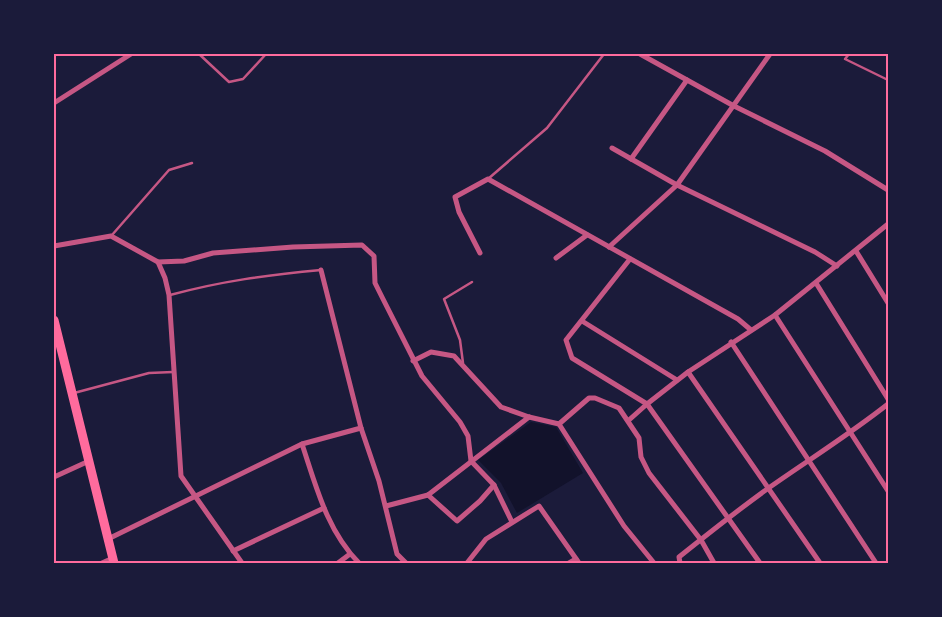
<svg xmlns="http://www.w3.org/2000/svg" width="942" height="617" viewBox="0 0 942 617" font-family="Commissioner,sans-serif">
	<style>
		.water { fill: #12122b }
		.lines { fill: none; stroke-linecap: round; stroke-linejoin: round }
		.service { stroke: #c65784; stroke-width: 2.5 }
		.minor { stroke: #c65784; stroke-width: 5 }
		.trunk { stroke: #ff6b9d; stroke-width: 9 }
		.neatline { fill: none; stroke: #ff6b9d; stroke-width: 2 }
	</style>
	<rect width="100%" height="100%" fill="#1b1b3a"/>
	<polygon class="water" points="531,422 556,427 583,473 517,513 501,483 478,460"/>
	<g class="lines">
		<g class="service">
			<polyline points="199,54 229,82 243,79 266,54"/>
			<polyline points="849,54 845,59 888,80"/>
			<polyline points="488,179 547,128 604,54"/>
			<polyline points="112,235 169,170 192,163"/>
			<path d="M170,295C222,281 267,275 321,270"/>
			<polyline points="463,363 460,340 444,299 472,282"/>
			<polyline points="74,393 149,373 173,372"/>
		</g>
		<g class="minor">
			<polyline points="640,54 734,106 825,151 888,190"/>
			<polyline points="54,103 131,54"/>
			<polyline points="612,148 677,185 815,252 837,266"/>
			<polyline points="631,159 687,80"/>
			<polyline points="54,246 111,236 158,262 184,261 213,253 293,247 362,245 374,256 375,283 382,297 422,376 460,422 468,436 471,461 494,485 512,522"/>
			<polyline points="609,247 677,185 770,54"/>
			<polyline points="856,251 888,303"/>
			<polyline points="480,253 459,212 455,197 488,179 738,319 751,330"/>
			<polyline points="556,258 587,235"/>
			<polyline points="630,259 566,340 572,358 647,404 688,372 775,315 888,224"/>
			<polyline points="158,262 165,278 169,295 181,476 242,563"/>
			<polyline points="321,270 361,428 379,481 397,554 406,563"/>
			<polyline points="816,283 888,399"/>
			<polyline points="775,315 888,491"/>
			<polyline points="582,321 677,380"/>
			<polyline points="731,342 876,563"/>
			<polyline points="413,361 431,352 454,356 501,407 529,417 559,424 589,398 595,398 619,408 639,438 641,457 649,473 701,540 714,563"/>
			<polyline points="688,372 820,563"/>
			<polyline points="629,420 647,404 760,563"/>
			<polyline points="559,424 624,526 654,563"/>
			<path d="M302,444C316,486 327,531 359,563"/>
			<polyline points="54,477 89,461"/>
			<polyline points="428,495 457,521 480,501 494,485"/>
			<polyline points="386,506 428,495 529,417"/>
			<polyline points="108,539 302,444 361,428"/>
			<polyline points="233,551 324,508"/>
			<polyline points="102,563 113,558"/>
			<polyline points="338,563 350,554"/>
			<polyline points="467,563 486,539 539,506 579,563"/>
			<polyline points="569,563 576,559"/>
			<path d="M680,563L679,557C709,533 739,509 770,487C810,459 850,434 888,404"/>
		</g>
		<polyline class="trunk" points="54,320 114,563"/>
	</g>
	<rect width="942" height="617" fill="none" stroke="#1b1b3a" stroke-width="110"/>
	<rect x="55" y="55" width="832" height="507" class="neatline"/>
</svg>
